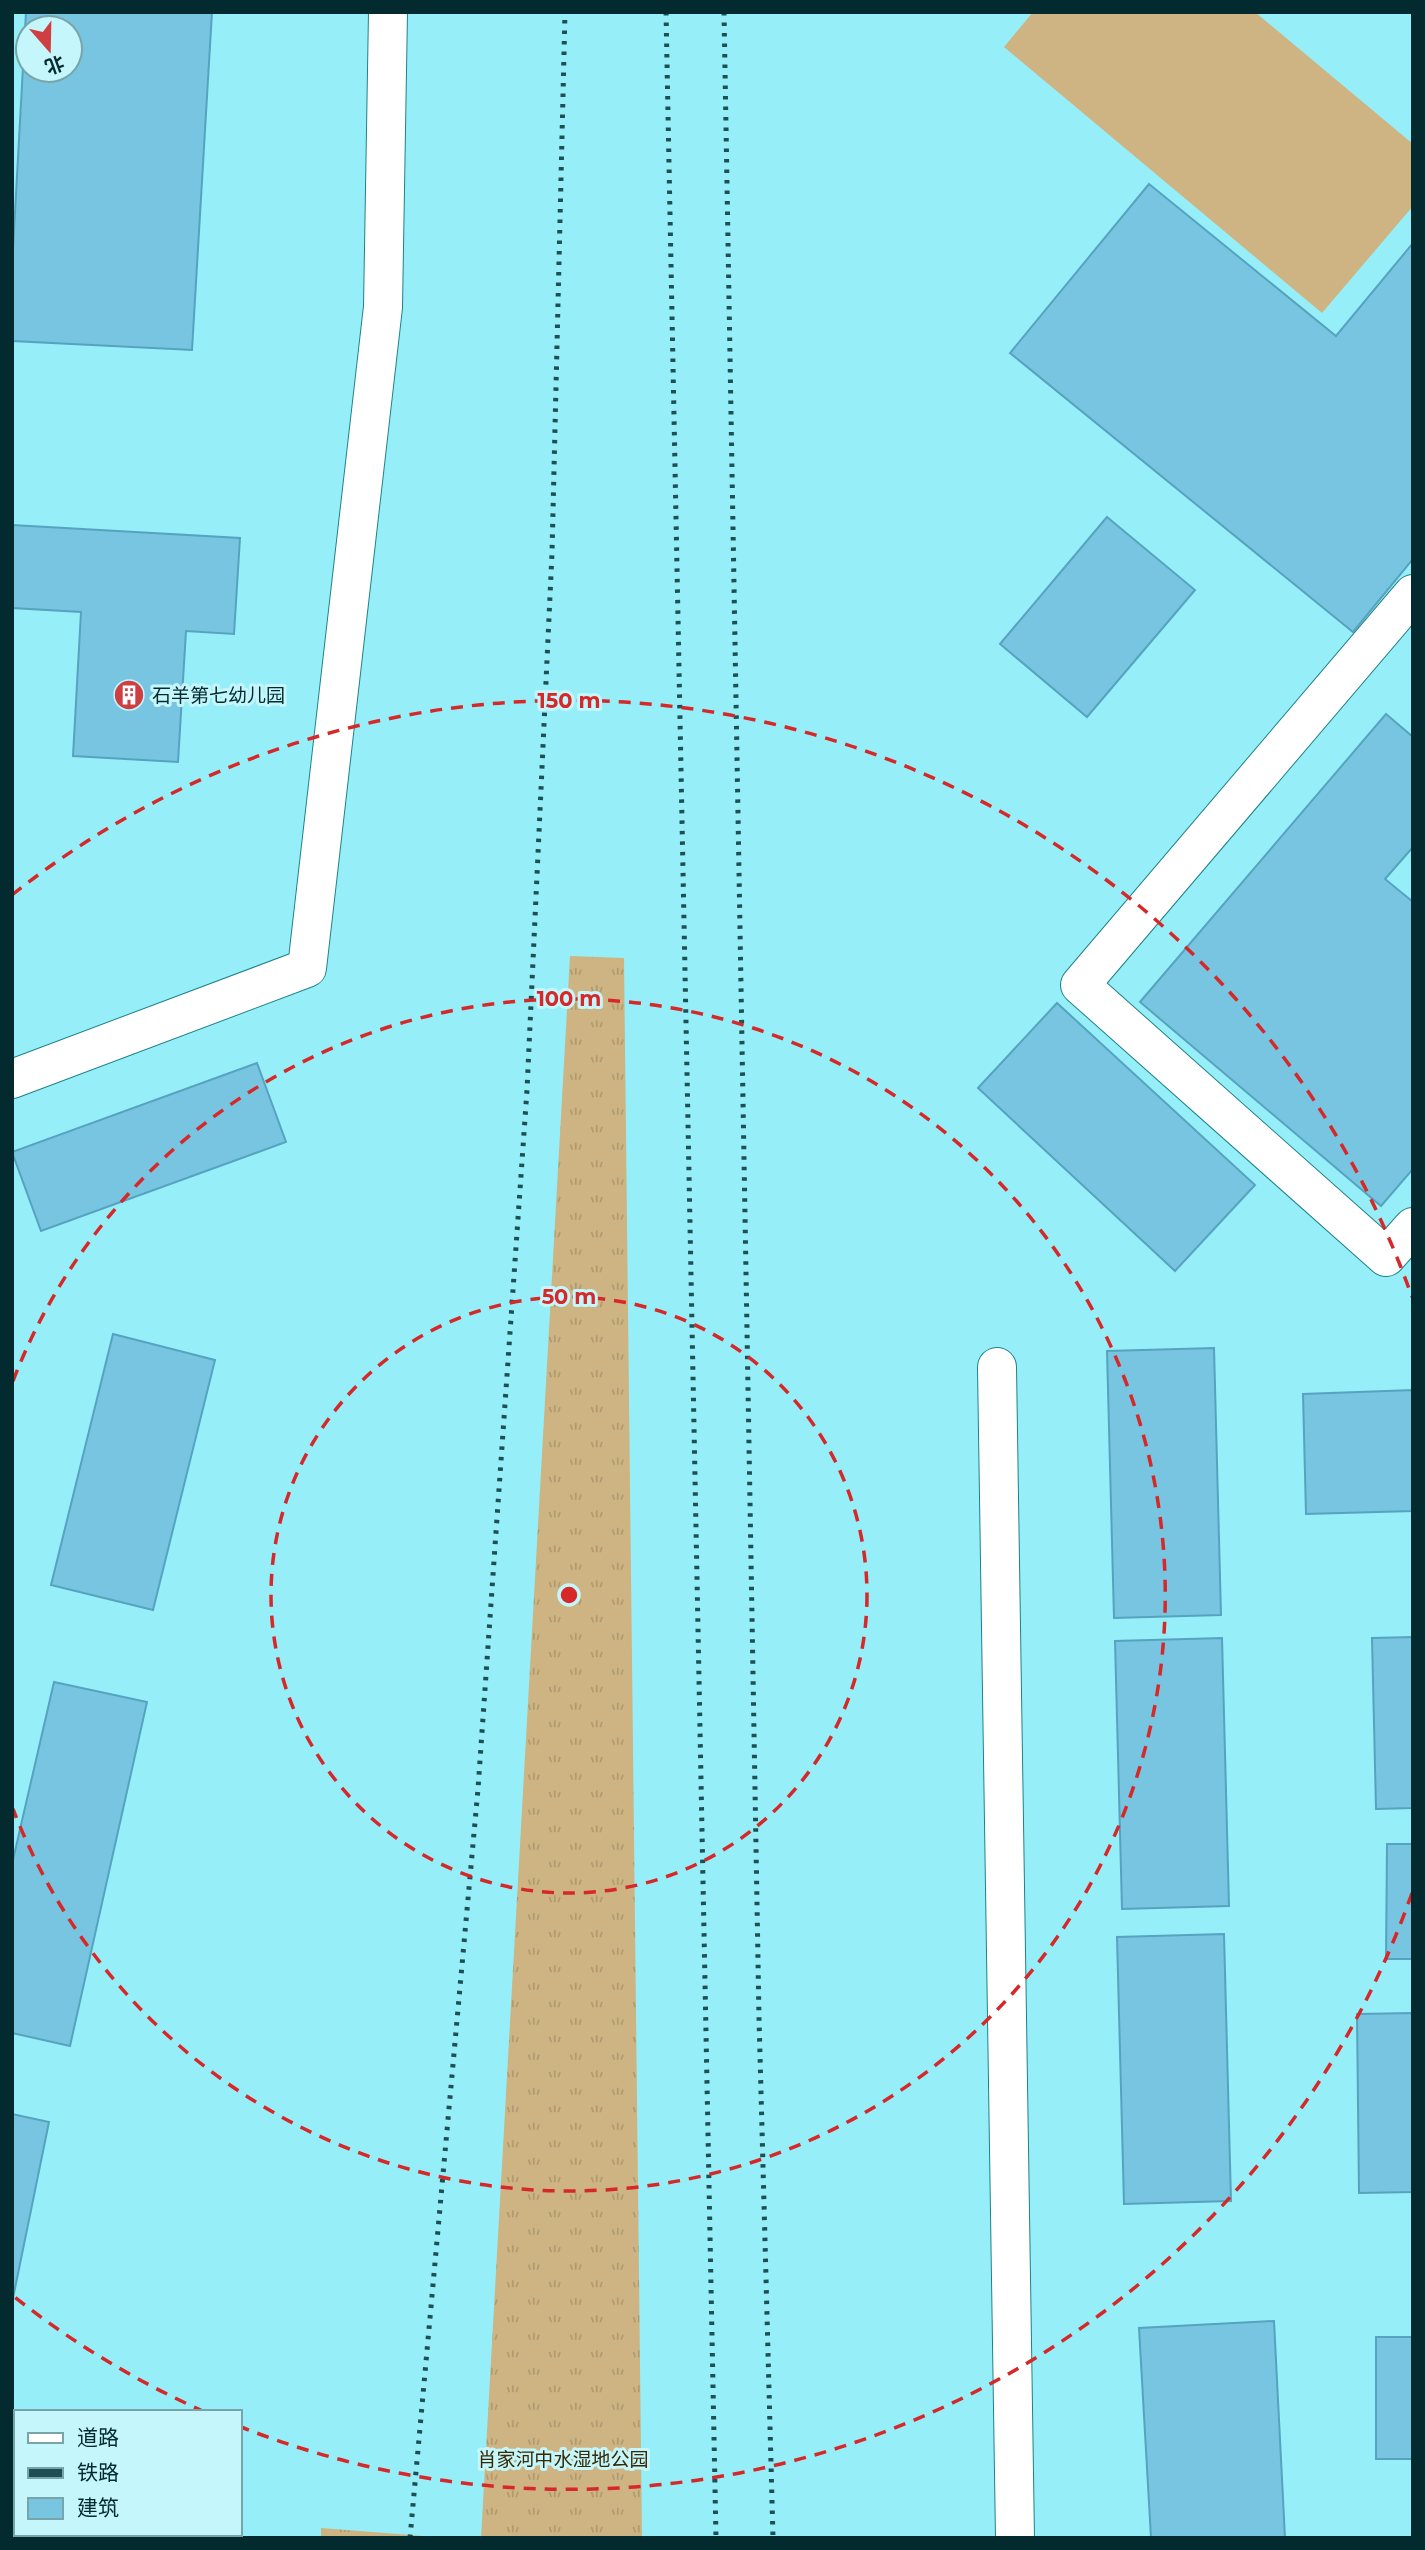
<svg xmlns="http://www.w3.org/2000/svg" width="1425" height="2550" viewBox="0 0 1425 2550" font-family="Montserrat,'Noto Sans SC',sans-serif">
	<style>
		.grass { fill: url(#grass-tufts) }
		.garden { fill: #ceb482 }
		.building { fill: #78c5e1; stroke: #56a3bf; stroke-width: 2; fill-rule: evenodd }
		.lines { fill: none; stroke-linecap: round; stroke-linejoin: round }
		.minor-casing { stroke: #20818a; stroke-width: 40 }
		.minor { stroke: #fff; stroke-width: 38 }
		.rail { stroke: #1e4f54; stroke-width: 5; stroke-dasharray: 3.5 7; stroke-linecap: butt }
		.ring { fill: none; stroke: #d62828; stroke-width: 3.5; stroke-dasharray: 12 9 }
		.labels { text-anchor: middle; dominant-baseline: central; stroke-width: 6; stroke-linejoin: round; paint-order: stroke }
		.poi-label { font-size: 19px; fill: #032b2f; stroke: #c4f6fb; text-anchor: start }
		.park-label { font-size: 19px; fill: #392903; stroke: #c4f6fb }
		.centre { fill: #d62828; stroke: #c4f6fb; stroke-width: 3.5 }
		.ring-label { font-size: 21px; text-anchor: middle; font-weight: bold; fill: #d62828; stroke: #c4f6fb; stroke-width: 6; stroke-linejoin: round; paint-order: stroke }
	</style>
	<defs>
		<pattern id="grass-tufts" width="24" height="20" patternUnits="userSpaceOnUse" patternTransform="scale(1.75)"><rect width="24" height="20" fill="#ceb482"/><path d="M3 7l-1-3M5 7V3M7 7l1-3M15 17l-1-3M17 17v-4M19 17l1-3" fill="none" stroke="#af9b71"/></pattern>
	</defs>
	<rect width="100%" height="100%" fill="#96eff8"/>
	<g class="grass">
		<polygon points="570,956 624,958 642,2538 481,2538"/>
		<polygon points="321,2528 449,2538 321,2538"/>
	</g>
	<polygon class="garden" points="1033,12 1255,12 1413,144 1413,206 1322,313 1004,47"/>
	<g class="building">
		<path d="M26,12H212L192,350L12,341V267ZM28,28H70V70H28Z"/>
		<polygon points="1149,184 1336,336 1413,243 1413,559 1353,632 1010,353"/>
		<polygon points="1107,517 1195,590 1087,717 1000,644"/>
		<polygon points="12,525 240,538 234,634 186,631 178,762 73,756 81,612 12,608"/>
		<polygon points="1386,714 1413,737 1413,847 1385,879 1413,902 1413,1169 1381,1206 1140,1002"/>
		<polygon points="1057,1003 1255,1185 1175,1271 978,1088"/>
		<polygon points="257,1063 286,1142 41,1231 12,1152"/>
		<polygon points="113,1334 215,1360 153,1610 51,1585"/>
		<polygon points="1214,1348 1221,1615 1114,1618 1107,1351"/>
		<polygon points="1413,1390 1413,1511 1306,1514 1303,1394"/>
		<polygon points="1413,1637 1413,1808 1376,1809 1372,1638"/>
		<polygon points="1222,1638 1229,1906 1122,1909 1115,1641"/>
		<polygon points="54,1682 147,1702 70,2046 12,2033 12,1864"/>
		<polygon points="1387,1844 1413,1844 1413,1959 1386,1959"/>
		<polygon points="1224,1934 1231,2201 1124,2204 1117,1937"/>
		<polygon points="1413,2013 1413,2192 1359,2193 1357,2014"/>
		<polygon points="12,2114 49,2122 12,2303"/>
		<polygon points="1274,2321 1285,2538 1151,2538 1139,2328"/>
		<rect x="1376" y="2337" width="37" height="122"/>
	</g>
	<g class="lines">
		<g class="minor-casing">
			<g id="minor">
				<polyline points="1413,594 1080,985 1386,1257 1413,1227"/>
				<polyline points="12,1079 307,968 383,307 388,12"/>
				<polyline points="997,1367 1015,2538"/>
			</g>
		</g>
		<use href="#minor" class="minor"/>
		<g class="rail">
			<polyline points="666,12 716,2538"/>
			<polyline points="724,12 759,2018 773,2538"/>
			<polyline points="410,2538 478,1789 527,1090 552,553 565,12"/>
		</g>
	</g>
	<g class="ring">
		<circle cx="569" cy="1595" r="298"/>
		<path d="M13 1381A596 596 0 1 1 13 1809"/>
		<path d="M1412 1893A894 894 0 0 1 241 2427M205 2412A894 894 0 0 1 12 2295M12 895A894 894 0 0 1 1412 1297"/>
	</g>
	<defs>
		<g id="building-disc" transform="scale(1.575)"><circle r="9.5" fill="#cf3f41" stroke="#c4f6fb"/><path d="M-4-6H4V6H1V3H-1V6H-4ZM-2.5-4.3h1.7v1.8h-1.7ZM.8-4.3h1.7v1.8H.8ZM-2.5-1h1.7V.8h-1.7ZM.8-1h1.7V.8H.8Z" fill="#fff"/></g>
	</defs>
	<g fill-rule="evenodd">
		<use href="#building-disc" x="129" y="695"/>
	</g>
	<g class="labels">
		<g class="poi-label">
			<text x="152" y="695">石羊第七幼儿园</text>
		</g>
		<g class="park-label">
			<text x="563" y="2459">肖家河中水湿地公园</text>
		</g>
	</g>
	<circle cx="569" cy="1595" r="10" class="centre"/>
	<g class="ring-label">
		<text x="569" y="708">150 m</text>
		<text x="569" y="1006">100 m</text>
		<text x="569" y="1304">50 m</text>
	</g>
	<rect width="1425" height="2550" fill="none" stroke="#032b2f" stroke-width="28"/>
	<rect x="14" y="2410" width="228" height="126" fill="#c4f6fb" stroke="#77a5a9" stroke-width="2"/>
	<rect x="28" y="2433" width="35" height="10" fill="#ffffff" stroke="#77a5a9" stroke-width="2"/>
	<text x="77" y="2445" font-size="21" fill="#032b2f">道路</text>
	<rect x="28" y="2468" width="35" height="10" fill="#1e4f54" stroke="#77a5a9" stroke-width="2"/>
	<text x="77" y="2480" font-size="21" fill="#032b2f">铁路</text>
	<rect x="28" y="2498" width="35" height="21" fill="#78c5e1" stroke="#77a5a9" stroke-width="2"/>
	<text x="77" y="2515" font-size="21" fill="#032b2f">建筑</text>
	<g transform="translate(49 49) rotate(160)"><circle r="33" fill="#c4f6fb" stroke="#77a5a9" stroke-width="2"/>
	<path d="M0-5L12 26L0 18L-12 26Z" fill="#cf3f41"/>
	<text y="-10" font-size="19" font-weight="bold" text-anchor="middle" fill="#032b2f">北</text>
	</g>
</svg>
